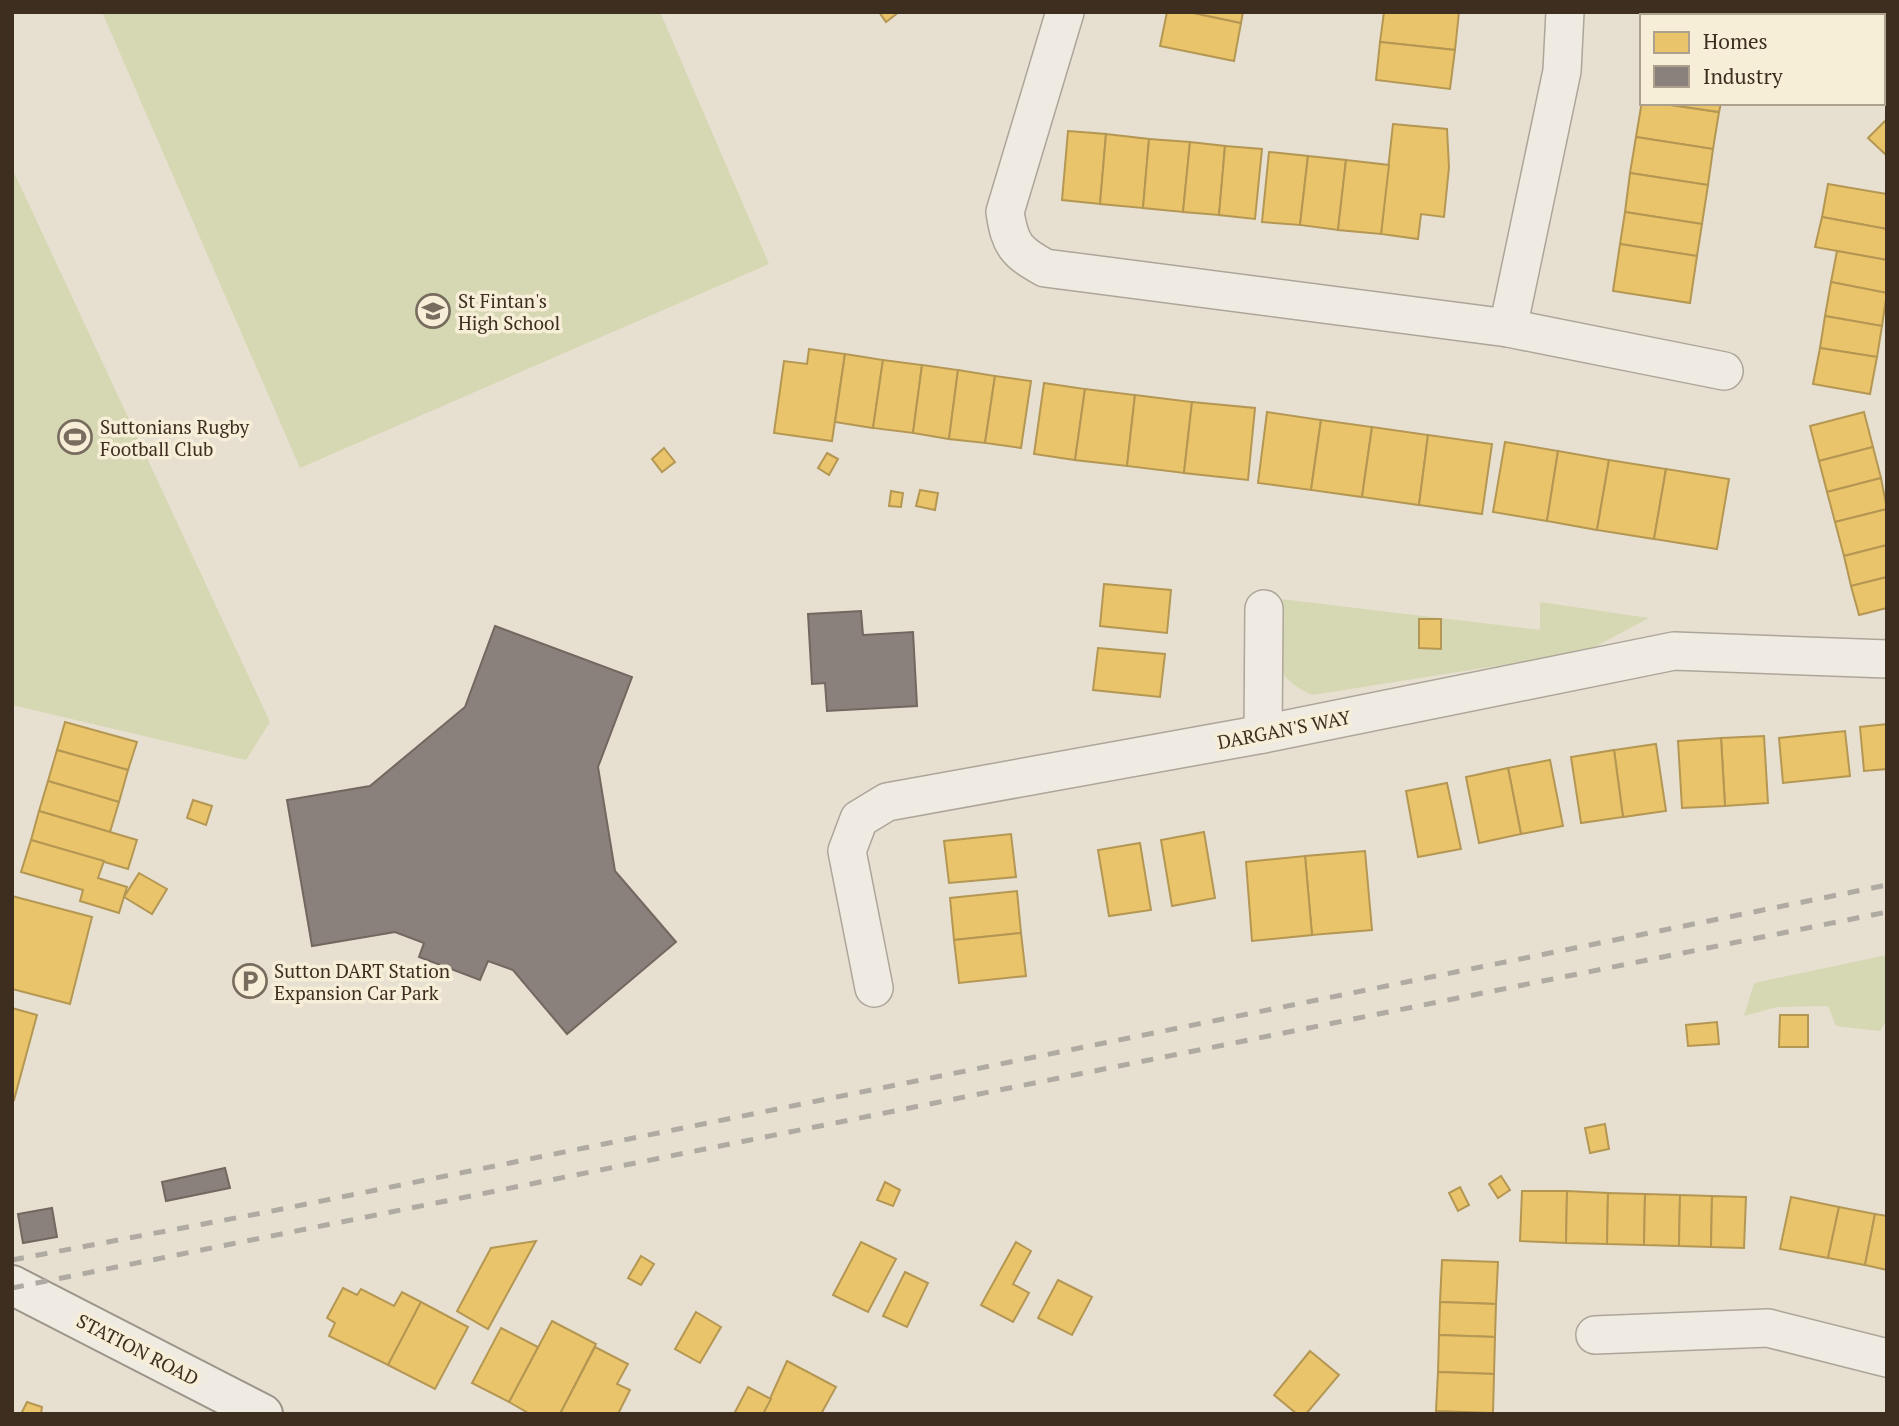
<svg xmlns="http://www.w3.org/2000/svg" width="1899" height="1426" viewBox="0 0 1899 1426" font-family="'PT Serif',serif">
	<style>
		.green { fill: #d6d7b3 }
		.homes { fill: #e9c46a; stroke: #b59754; stroke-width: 2 }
		.industry { fill: #8a817c; stroke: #736860; stroke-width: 2 }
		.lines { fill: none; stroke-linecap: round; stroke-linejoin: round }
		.street-casing { stroke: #ada599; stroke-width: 40 }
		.secondary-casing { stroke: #9c958a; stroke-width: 42 }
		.street { stroke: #efebe3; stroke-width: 37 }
		.secondary { stroke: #efebe3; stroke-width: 38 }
		.rail { stroke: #afaaa2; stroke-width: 5; stroke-dasharray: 12 12; stroke-linecap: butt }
		.labels { text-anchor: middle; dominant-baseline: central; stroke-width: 7; stroke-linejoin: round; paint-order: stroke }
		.poi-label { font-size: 19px; fill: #3d2e20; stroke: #f7eed8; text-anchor: start }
		.street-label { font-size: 19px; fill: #3d2e20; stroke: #f7eed8 }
	</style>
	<rect width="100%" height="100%" fill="#e7e0d1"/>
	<g class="green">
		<polygon points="102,12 660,12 769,264 300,468"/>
		<polygon points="12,168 270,722 246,760 12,705"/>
		<path d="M1272,598L1540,630V602L1649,618L1585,652L1312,695C1265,674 1273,643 1272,598Z"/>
		<polygon points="1887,955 1887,1020 1880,1031 1836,1026 1828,1006 1777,1007 1744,1016 1754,983"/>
	</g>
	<g class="homes">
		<polygon points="879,12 899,12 886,22"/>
		<polygon points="1167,12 1189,12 1241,23 1234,61 1160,46"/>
		<polygon points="1189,12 1243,12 1241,23"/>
		<polygon points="1384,12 1459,12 1455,50 1380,42"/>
		<polygon points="1652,12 1724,12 1724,16"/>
		<polygon points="1380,42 1455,50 1450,89 1376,80"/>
		<polygon points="1642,101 1719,112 1713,149 1636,137"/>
		<polygon points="1658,103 1721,103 1719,112"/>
		<polygon points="1887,119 1887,156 1868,138"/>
		<polygon points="1393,124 1447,129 1449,167 1444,217 1421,214 1418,239 1381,234"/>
		<polygon points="1068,131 1106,134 1100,204 1062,200"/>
		<polygon points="1106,134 1149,139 1143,208 1100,204"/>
		<polygon points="1636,137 1713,149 1708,185 1630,173"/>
		<polygon points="1149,139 1190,142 1183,212 1143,208"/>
		<polygon points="1190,142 1225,146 1219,215 1183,212"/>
		<polygon points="1225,146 1262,149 1255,219 1219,215"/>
		<polygon points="1269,152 1308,156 1300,225 1262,222"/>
		<polygon points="1308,156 1346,160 1338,230 1300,225"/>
		<polygon points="1346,160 1389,165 1381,234 1338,230"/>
		<polygon points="1630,173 1708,185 1702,224 1625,212"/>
		<polygon points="1828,184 1887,194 1887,229 1822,217"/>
		<polygon points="1625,212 1702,224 1697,256 1620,244"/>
		<polygon points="1822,217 1887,229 1887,260 1815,247"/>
		<polygon points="1620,244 1697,256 1690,303 1613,291"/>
		<polygon points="1837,251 1887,260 1887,293 1831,282"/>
		<polygon points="1831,282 1887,293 1882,326 1825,316"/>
		<polygon points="1825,316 1882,326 1877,357 1820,348"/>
		<polygon points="1820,348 1877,357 1870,394 1813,384"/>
		<polygon points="809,349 845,354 832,441 774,433 784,361 807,364"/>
		<polygon points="845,354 883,360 873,428 835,422"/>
		<polygon points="883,360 922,365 913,433 873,428"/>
		<polygon points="922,365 958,370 949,439 913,433"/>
		<polygon points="958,370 995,376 985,443 949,439"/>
		<polygon points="995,376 1031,381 1021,448 985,443"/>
		<polygon points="1044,383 1085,389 1075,460 1034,454"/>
		<polygon points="1085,389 1135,395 1127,466 1075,460"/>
		<polygon points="1135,395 1192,402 1184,473 1127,466"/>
		<polygon points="1192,402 1255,408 1248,480 1184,473"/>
		<polygon points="1267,412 1321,420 1311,490 1258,483"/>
		<polygon points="1864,412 1873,447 1819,461 1810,426"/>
		<polygon points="1321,420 1372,427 1362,497 1311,490"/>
		<polygon points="1372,427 1428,435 1419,505 1362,497"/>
		<polygon points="1428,435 1492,444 1482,514 1419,505"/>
		<polygon points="1505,442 1558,451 1547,521 1493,512"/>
		<polygon points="1873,447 1881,478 1827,492 1819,461"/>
		<polygon points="664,448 675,462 662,472 652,459"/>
		<polygon points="1558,451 1609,460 1597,530 1547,521"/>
		<polygon points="827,453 838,459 829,475 818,468"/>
		<polygon points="1609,460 1666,469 1654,539 1597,530"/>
		<polygon points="1666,469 1729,479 1717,549 1654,539"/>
		<polygon points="1881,478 1887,509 1835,522 1827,492"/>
		<polygon points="920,490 938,493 935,510 916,506"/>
		<polygon points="891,491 903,493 901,507 889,506"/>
		<polygon points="1887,509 1887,545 1844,556 1835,522"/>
		<polygon points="1887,545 1887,577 1851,586 1844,556"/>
		<polygon points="1887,577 1887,608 1859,615 1851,586"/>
		<polygon points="1104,584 1171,590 1167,633 1100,626"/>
		<polygon points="1419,619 1441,619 1441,649 1419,648"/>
		<polygon points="1098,648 1165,654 1160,697 1093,690"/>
		<polygon points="65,722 137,742 128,770 57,750"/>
		<polygon points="1887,724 1887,769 1864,771 1860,727"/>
		<polygon points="1845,731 1850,776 1783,783 1779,738"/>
		<polygon points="1764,736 1768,803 1725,806 1721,738"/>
		<polygon points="1721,738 1725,806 1682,808 1678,741"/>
		<polygon points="1656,744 1666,811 1623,817 1614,750"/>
		<polygon points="57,750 128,770 119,802 48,781"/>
		<polygon points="1614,750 1623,817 1581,823 1571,757"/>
		<polygon points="1550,760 1563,826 1521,834 1508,768"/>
		<polygon points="1508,768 1521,834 1479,843 1466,777"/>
		<polygon points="48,781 119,802 110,832 39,811"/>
		<polygon points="1447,783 1461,849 1418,857 1406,791"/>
		<polygon points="193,800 212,806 206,825 187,818"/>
		<polygon points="39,811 137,840 128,869 31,840"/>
		<polygon points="1204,832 1215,898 1172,906 1161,840"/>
		<polygon points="1011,834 1016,877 949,883 944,841"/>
		<polygon points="31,840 104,861 98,878 127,887 119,913 80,901 83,890 21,872"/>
		<polygon points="1140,843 1151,910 1109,916 1098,850"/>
		<polygon points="1365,851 1372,930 1312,935 1305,856"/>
		<polygon points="1305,856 1312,935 1252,941 1246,862"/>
		<polygon points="139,873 167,889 152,914 124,897"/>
		<polygon points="1017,891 1021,933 954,940 950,898"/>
		<polygon points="12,896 92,917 70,1004 12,989"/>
		<polygon points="1021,933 1026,976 959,983 954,940"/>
		<polygon points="12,1008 37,1015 14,1100 12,1100"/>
		<polygon points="1780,1015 1808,1015 1808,1047 1779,1047"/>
		<polygon points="1717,1022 1719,1044 1688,1046 1686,1025"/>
		<polygon points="1605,1124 1609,1149 1590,1153 1585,1128"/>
		<polygon points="1501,1176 1510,1190 1498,1198 1489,1184"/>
		<polygon points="885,1182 900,1190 893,1206 877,1200"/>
		<polygon points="1460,1187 1469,1205 1458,1211 1449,1193"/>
		<polygon points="1522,1191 1567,1191 1566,1243 1520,1241"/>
		<polygon points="1567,1191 1608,1193 1607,1244 1566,1243"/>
		<polygon points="1608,1193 1645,1194 1644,1245 1607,1244"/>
		<polygon points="1645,1194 1680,1195 1679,1246 1644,1245"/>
		<polygon points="1680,1195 1712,1196 1711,1247 1679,1246"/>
		<polygon points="1712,1196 1746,1197 1744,1248 1711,1247"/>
		<polygon points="1791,1197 1839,1207 1828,1258 1780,1249"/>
		<polygon points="1839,1207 1875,1214 1865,1265 1828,1258"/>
		<polygon points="1875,1214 1887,1216 1887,1270 1865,1265"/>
		<polygon points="536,1241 488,1329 457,1311 491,1248"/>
		<polygon points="861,1242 896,1259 868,1312 833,1295"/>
		<polygon points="1016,1242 1031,1251 1013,1284 1029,1293 1013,1322 981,1305"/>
		<polygon points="641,1256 654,1264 641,1285 628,1278"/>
		<polygon points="1442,1260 1498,1262 1496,1304 1440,1302"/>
		<polygon points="905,1272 928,1283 907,1327 883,1316"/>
		<polygon points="1058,1280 1092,1297 1072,1335 1038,1318"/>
		<polygon points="343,1288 357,1295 361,1289 394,1306 402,1292 421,1302 388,1365 329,1336 335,1323 327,1318"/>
		<polygon points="421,1302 468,1327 435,1389 388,1365"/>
		<polygon points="1440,1302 1496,1304 1495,1337 1439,1335"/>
		<polygon points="696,1312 721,1327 700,1363 675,1349"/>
		<polygon points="552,1321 596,1344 560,1414 530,1414 509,1402"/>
		<polygon points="501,1328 538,1347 509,1402 472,1383"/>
		<polygon points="1439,1335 1495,1337 1494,1374 1438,1372"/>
		<polygon points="595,1347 628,1364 617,1384 630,1390 618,1414 560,1414"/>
		<polygon points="1310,1351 1339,1375 1306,1414 1297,1414 1274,1395"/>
		<polygon points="787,1361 836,1387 821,1414 763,1414"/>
		<polygon points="1438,1372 1494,1374 1493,1413 1436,1411"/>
		<polygon points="748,1387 771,1399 763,1414 734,1414"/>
		<polygon points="27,1402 42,1407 41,1414 21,1414"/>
	</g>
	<g class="industry">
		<polygon points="861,611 863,635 913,632 917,706 827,711 825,683 812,684 808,614"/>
		<polygon points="495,626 632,677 598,767 615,871 676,942 567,1034 513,970 488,961 480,980 419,957 424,943 395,932 312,946 287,800 370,786 465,707"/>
		<polygon points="225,1168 230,1188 166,1201 162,1182"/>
		<polygon points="52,1208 57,1237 23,1243 18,1214"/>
	</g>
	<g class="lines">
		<g class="street-casing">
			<g id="street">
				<path d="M1065,12L1005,212C1010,245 1016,252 1045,268L1508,328L1724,371"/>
				<polyline points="1508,328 1562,71 1565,12"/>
				<polyline points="1263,734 1264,609"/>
				<polyline points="874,988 847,851 859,819 887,802 1263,734 1674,651 1887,659"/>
				<polyline points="1595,1335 1768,1328 1887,1358"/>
			</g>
		</g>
		<g class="secondary-casing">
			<polyline id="secondary" points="12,1285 263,1414"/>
		</g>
		<use href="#street" class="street"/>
		<use href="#secondary" class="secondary"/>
		<g class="rail">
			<polyline points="12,1260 262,1213 1887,885"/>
			<polyline points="12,1288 1887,912"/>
		</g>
	</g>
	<defs>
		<g id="school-ring" transform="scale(1.75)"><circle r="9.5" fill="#f7eed8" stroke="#786c5e" stroke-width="1.5"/><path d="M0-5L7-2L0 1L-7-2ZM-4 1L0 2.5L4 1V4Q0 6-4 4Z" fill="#786c5e"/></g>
		<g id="stadium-ring" transform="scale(1.75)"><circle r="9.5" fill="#f7eed8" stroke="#786c5e" stroke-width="1.5"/><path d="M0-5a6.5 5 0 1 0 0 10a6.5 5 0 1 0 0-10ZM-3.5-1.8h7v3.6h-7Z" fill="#786c5e"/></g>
		<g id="parking-ring" transform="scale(1.75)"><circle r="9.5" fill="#f7eed8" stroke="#786c5e" stroke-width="1.5"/><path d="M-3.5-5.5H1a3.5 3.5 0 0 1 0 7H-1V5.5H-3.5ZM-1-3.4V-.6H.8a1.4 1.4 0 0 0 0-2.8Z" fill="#786c5e"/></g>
	</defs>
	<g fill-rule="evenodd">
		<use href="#school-ring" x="433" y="311"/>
		<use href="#stadium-ring" x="75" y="437"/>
		<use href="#parking-ring" x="250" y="981"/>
	</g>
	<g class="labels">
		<g class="poi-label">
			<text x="458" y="300">St Fintan's<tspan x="458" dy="22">High School</tspan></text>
			<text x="100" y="426">Suttonians Rugby<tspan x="100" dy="22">Football Club</tspan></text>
			<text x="274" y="970">Sutton DART Station<tspan x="274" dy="22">Expansion Car Park</tspan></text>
		</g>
		<g class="street-label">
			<text transform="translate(1284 729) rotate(-11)">DARGAN'S WAY</text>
			<text transform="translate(138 1349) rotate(27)">STATION ROAD</text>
		</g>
	</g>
	<rect width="1899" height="1426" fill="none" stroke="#3d2e20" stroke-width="28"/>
	<rect x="1640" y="14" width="245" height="91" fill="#f7eed8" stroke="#ada18e" stroke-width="2"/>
	<rect x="1654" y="32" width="35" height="21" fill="#e9c46a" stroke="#ada18e" stroke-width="2"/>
	<text x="1703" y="49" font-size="21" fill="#3d2e20">Homes</text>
	<rect x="1654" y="66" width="35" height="21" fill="#8a817c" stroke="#ada18e" stroke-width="2"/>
	<text x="1703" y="84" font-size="21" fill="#3d2e20">Industry</text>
</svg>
